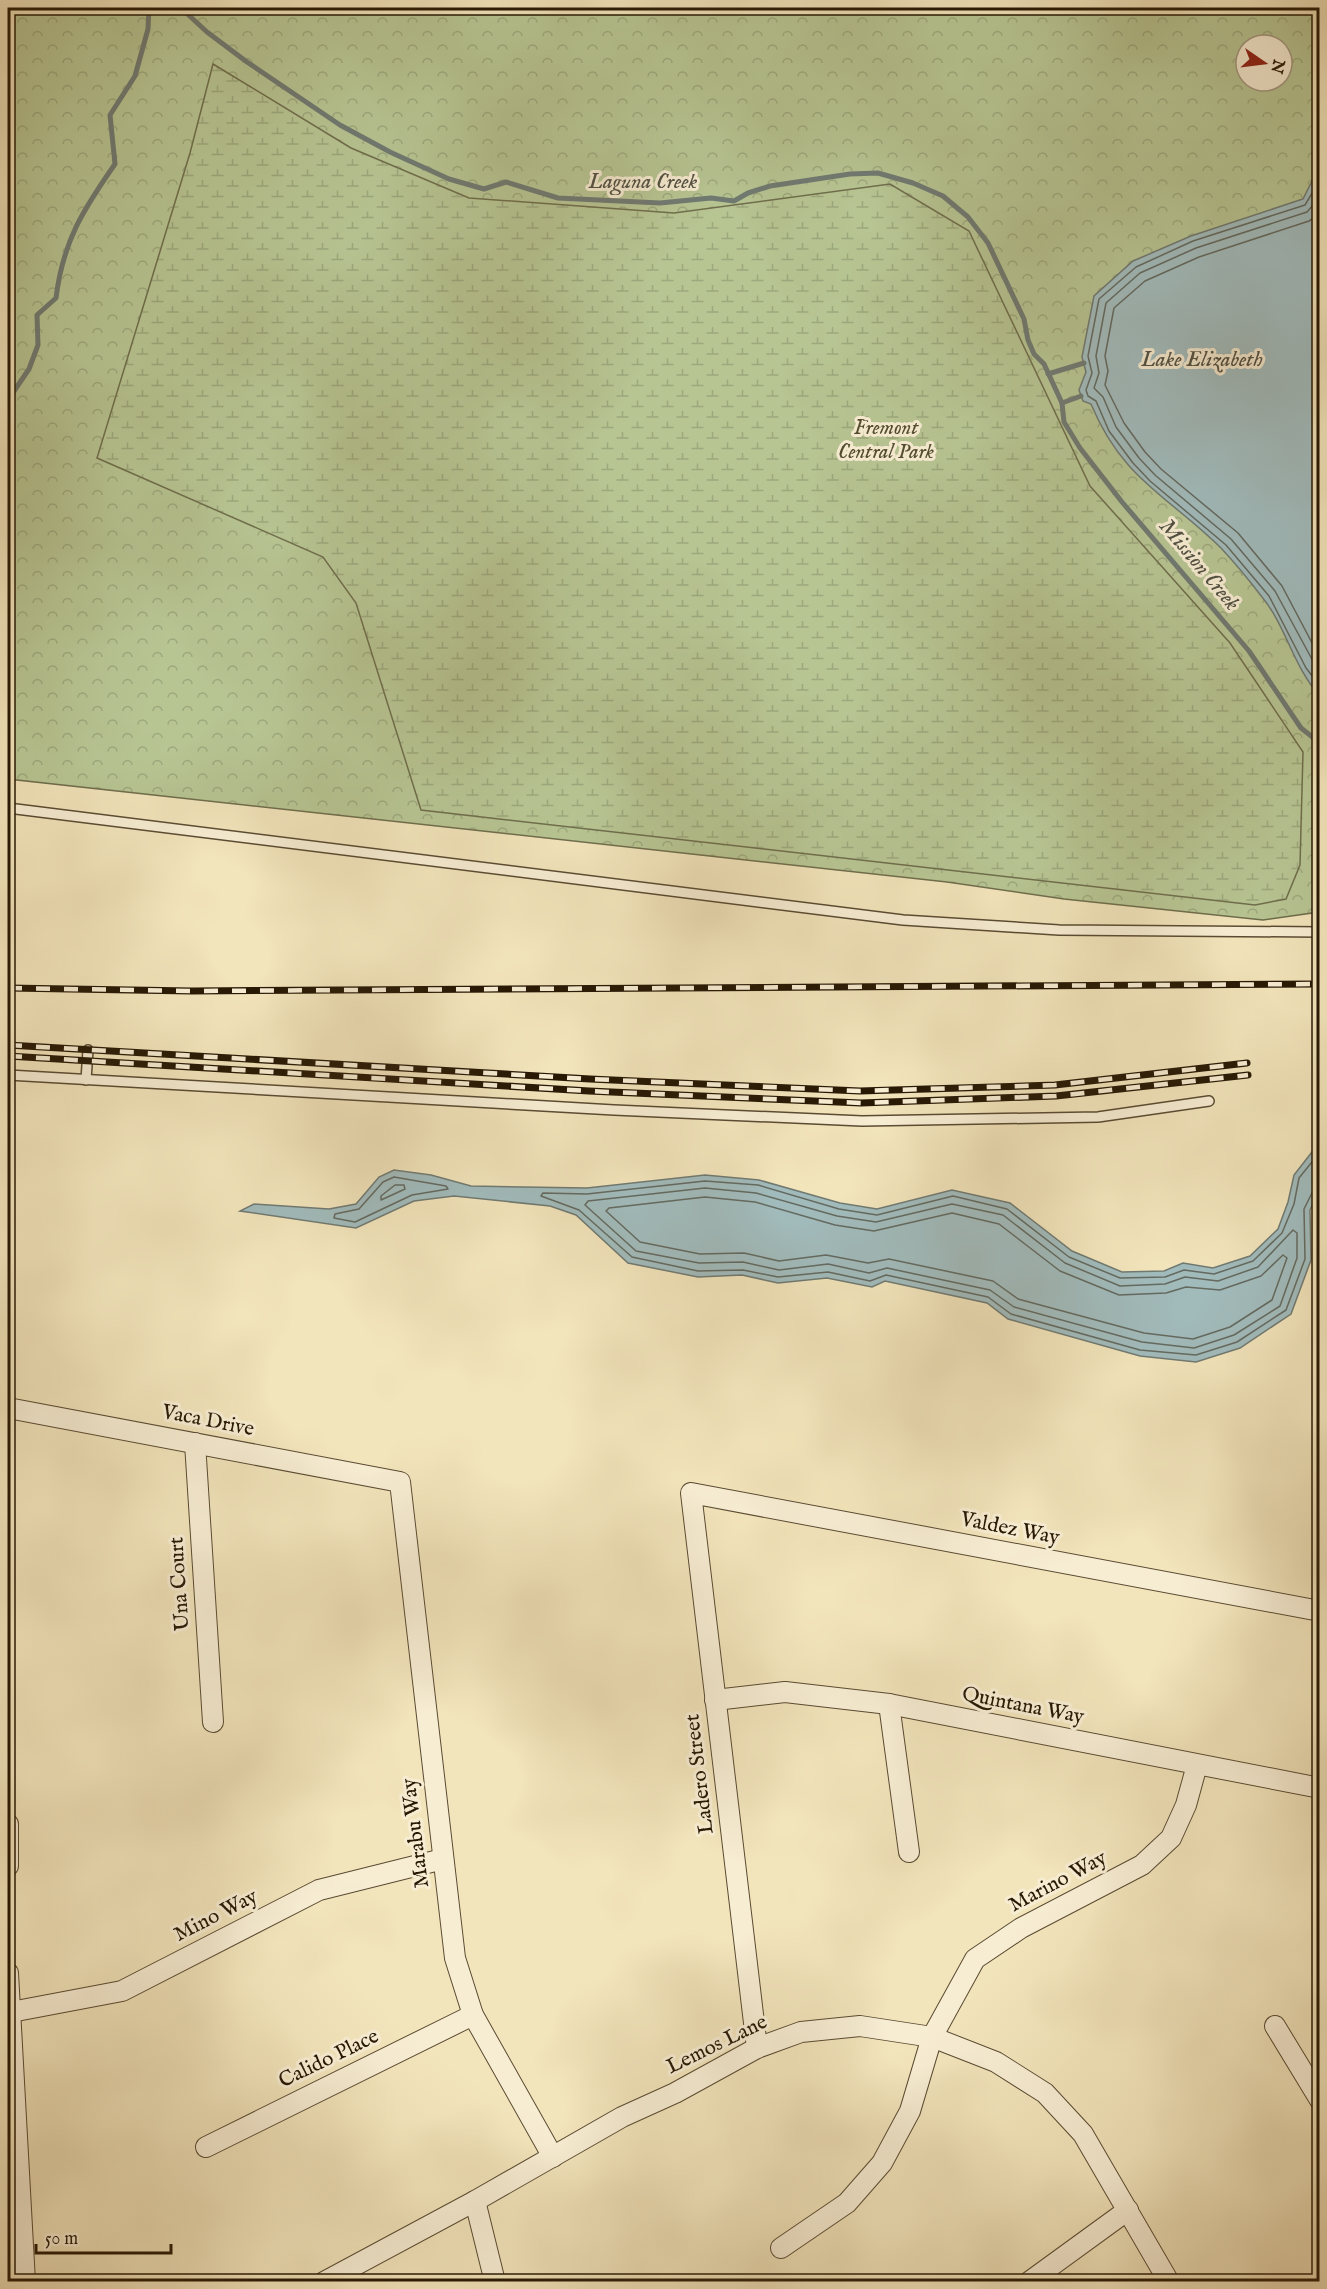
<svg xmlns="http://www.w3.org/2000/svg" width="1327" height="2289" viewBox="0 0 1327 2289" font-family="'IM FELL English',serif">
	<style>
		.forest { fill: url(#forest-crowns); stroke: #6f6e4c; stroke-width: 1.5; fill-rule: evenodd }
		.wetland { fill: url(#wetland-marsh); stroke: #6f6e4c; stroke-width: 1.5 }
		.water { fill: #a1bbbc; stroke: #707a72; stroke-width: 1.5 }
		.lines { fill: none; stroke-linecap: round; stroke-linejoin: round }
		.shore { stroke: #646a60; stroke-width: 1.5 }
		.stream { stroke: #707a72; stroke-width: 5 }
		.lane-casing { stroke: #5a4b32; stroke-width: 12 }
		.street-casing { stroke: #5a4b32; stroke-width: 22 }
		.lane { stroke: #f7edd3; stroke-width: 9 }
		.street { stroke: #f7edd3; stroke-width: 20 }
		.rail-casing { stroke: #271804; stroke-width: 7 }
		.rail { stroke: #f7edd3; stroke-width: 4.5; stroke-dasharray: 14; stroke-linecap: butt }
		.labels { text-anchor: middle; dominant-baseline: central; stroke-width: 6; stroke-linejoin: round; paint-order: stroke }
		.park-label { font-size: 21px; font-style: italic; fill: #524c2f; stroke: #f7edd3 }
		.street-label { font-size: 21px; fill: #271804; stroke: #f7edd3 }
		.water-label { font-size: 22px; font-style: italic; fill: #525144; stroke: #f7edd3 }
	</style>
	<defs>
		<pattern id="forest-crowns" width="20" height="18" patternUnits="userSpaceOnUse" patternTransform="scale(1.5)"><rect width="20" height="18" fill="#b7c593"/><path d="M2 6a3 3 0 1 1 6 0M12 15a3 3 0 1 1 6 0" fill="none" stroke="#9da87d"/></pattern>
		<pattern id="wetland-marsh" width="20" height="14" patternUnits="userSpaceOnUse" patternTransform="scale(1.5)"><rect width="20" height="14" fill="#b7c593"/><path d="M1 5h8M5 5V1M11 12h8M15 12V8" fill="none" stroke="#9da87d"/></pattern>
	</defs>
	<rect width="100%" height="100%" fill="#f2e4bb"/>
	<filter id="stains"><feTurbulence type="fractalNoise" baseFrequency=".00333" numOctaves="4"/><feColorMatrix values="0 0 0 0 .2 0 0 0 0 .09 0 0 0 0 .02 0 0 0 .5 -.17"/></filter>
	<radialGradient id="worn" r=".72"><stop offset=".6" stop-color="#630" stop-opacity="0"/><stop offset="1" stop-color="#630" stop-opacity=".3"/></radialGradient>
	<path class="forest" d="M8,8H1319V912L1263,920L1064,899L947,882L8,779ZM1246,45H1282V81H1246Z"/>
	<polygon class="wetland" points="213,64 351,148 469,198 674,213 890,184 969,231 1090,486 1230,643 1303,752 1300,865 1286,899 1255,905 421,810 356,603 323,557 97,458 190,153"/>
	<g class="water">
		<path d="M1319,167V695C1293,666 1286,626 1262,597C1249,580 1235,563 1221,548C1167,495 1122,479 1091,404L1083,401L1079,390L1086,372L1082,357L1094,296L1133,261L1191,236L1303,199Z"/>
		<polygon points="1319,1143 1319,1192 1310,1210 1311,1260 1291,1314 1240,1348 1196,1362 1140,1356 1008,1319 987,1303 885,1281 872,1287 827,1278 778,1283 742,1275 698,1277 628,1263 576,1215 550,1206 454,1196 414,1201 356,1228 240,1211 254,1204 329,1209 356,1204 379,1177 394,1170 431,1175 471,1186 587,1188 705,1175 759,1180 840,1203 877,1209 952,1190 1010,1203 1072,1251 1122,1272 1164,1271 1183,1263 1213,1268 1250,1256 1278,1229 1288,1202 1294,1175"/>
	</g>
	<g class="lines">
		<g class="shore">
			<polyline points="1320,180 1305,205 1193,241 1136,267 1099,299 1088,356 1092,373 1086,390 1088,396 1096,401 1109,431 1133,463 1150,481 1226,545 1269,596 1306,668 1320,686"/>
			<polyline points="1320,197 1307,212 1196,248 1140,273 1106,303 1096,356 1099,373 1094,388 1103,397 1116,427 1139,458 1155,475 1231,539 1275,591 1320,674"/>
			<polyline points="1320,214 1309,221 1199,257 1145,281 1114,308 1105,356 1108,371 1105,385 1124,423 1145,452 1161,469 1238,533 1282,586 1320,658"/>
			<polyline points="1320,1152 1299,1178 1294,1204 1282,1233 1253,1261 1214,1274 1184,1270 1165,1277 1120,1278 1069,1257 1007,1209 953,1196 877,1215 839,1209 758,1185 705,1181 587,1194 543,1193 541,1196 579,1210 632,1257 698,1271 743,1270 778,1277 828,1272 870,1281 886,1275 988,1297 1011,1314 1140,1350 1196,1355 1237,1342 1286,1310 1305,1259 1304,1209 1312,1193 1320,1190"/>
			<polygon points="394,1177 446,1186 448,1189 412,1195 355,1222 334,1218 335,1214 359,1209 383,1182"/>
			<polygon points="395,1185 404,1185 405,1189 381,1200 381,1196"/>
			<polygon points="705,1188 756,1193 837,1216 876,1222 952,1204 1003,1215 1065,1263 1120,1286 1165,1284 1185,1277 1218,1281 1258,1267 1293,1230 1297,1233 1297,1258 1280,1306 1234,1335 1194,1348 1142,1342 1014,1307 990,1290 887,1268 869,1273 828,1264 779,1270 743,1262 699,1263 636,1251 585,1205 588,1201"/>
			<polygon points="705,1197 755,1202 835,1225 874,1231 952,1213 999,1224 1060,1271 1119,1295 1166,1293 1186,1287 1220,1290 1261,1276 1283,1255 1287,1258 1272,1300 1230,1327 1193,1339 1144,1333 1018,1299 993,1281 889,1259 868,1263 826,1255 779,1261 744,1253 700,1254 640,1242 606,1211 609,1208"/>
		</g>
		<g class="stream">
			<polyline points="181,8 207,32 247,62 340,125 390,152 449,179 484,189 506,182 558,198 660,203 711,198 734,201 748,193 770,186 850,174 878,173 913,183 943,196 968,217 988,243 1024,319 1028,340 1034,354 1044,364 1062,403 1064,422 1080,448 1122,502 1249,651 1301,728 1320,743"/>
			<polyline points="1048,374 1084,363"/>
			<path d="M8,400L29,369L38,345L37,315L56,298C63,241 83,210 115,164L110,115L135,76L148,29L149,8"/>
			<polyline points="1062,403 1081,396"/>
		</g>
		<g class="lane-casing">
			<g id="lane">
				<polyline points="8,808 903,920 1059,930 1320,932"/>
				<polyline points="8,1075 614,1110 862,1121 1098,1117 1209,1101"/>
				<polyline points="86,1080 88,1050"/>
			</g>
		</g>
		<g class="street-casing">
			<g id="street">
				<polyline points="8,1408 400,1482 455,1958 473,2015 553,2157"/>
				<polyline points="195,1443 213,1722"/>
				<polyline points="715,1700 785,1692 889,1704 1320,1788"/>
				<polyline points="889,1704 909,1852"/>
				<polyline points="8,1824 8,1866"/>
				<polyline points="8,1973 25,2282"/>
				<polyline points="11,2012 122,1991 319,1890 443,1859"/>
				<polyline points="1275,2026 1320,2100"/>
				<polyline points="757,2048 691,1493 1320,1611"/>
				<polyline points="206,2147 473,2015"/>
				<polyline points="475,2201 495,2282"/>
				<polyline points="781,2248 847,2203 882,2163 910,2111 932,2037 975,1959 1021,1928 1142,1865 1171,1838 1186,1805 1197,1765"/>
				<polyline points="324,2282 475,2201 622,2117 675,2093 757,2048 801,2032 860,2026 932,2037 996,2062 1045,2093 1083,2134 1169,2282"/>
				<polyline points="1029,2282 1128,2210"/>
			</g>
		</g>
		<use href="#lane" class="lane"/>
		<use href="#street" class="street"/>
		<g class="rail-casing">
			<g id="rail">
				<polyline points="8,988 192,991 1320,984"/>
				<polyline points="8,1045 590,1079 860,1091 1055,1085 1247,1063"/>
				<polyline points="8,1056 589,1091 861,1103 1056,1096 1248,1075"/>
			</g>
		</g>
		<use href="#rail" class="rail"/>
	</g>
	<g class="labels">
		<g class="park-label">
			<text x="886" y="428">Fremont<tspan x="886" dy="24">Central Park</tspan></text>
		</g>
		<g class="street-label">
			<text transform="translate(208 1421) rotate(11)">Vaca Drive</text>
			<text transform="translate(1010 1529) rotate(11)">Valdez Way</text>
			<text transform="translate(180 1584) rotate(-94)">Una Court</text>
			<text transform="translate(1023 1706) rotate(11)">Quintana Way</text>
			<text transform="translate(700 1774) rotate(-97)">Ladero Street</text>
			<text transform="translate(416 1833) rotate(-97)">Marabu Way</text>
			<text transform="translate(1058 1882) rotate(-28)">Marino Way</text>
			<text transform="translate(216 1916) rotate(-27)">Mino Way</text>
			<text transform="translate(717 2045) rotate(-26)">Lemos Lane</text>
			<text transform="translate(329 2059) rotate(-26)">Calido Place</text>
		</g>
		<g class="water-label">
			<text x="643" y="182">Laguna Creek</text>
			<text x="1202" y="360">Lake Elizabeth</text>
			<text transform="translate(1199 565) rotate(50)">Mission Creek</text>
		</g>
	</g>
	<rect width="1327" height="2289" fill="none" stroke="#f2e4bb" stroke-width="30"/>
	<rect x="9" y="9" width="1309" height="2271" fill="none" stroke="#271804" stroke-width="3"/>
	<rect x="15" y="15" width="1297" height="2259" fill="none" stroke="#271804" stroke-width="1.5"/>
	<g transform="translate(1264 63) rotate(104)"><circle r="28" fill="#f7edd3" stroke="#a49880" stroke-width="1.5"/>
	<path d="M0-4.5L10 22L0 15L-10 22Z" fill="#8f2418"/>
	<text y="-9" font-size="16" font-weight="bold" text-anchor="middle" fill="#271804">N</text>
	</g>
	<path d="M36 2244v9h135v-9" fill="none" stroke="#271804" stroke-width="3"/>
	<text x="45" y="2244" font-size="18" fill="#271804" stroke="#f7edd3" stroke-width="4.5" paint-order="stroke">50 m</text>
	<rect width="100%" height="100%" filter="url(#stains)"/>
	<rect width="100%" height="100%" fill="url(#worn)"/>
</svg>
